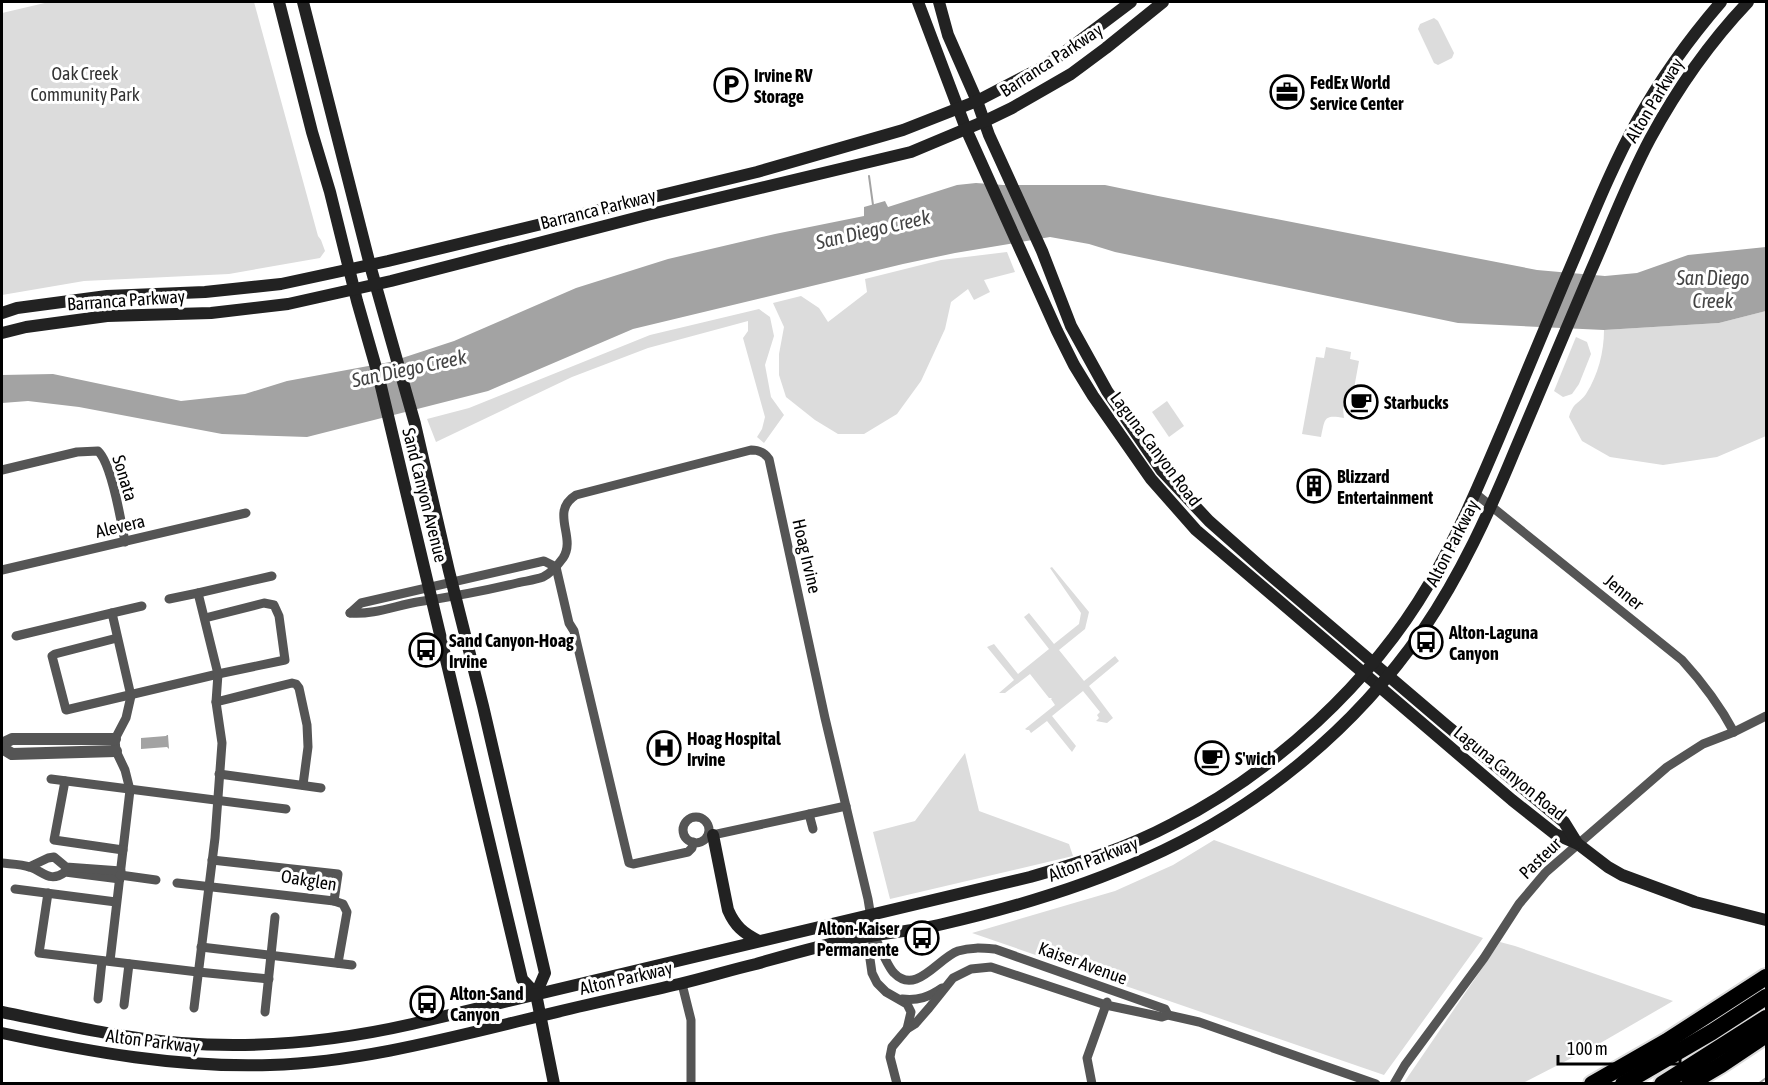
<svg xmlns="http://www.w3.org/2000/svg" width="1768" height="1085" viewBox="0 0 1768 1085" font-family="'Asap Condensed',sans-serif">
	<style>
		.green { fill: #dcdcdc }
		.water { fill: #a3a3a3 }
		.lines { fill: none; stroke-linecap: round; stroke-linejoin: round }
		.stream { stroke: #a3a3a3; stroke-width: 2 }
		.motorway-casing { stroke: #dbdbdb; stroke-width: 20 }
		.minor { stroke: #555; stroke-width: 9 }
		.tertiary { stroke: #555; stroke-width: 12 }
		.secondary { stroke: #222; stroke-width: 12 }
		.motorway { stroke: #000; stroke-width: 16 }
		.labels { text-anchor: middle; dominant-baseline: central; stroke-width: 6; stroke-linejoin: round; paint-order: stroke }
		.street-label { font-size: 18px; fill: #000; stroke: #fff }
		.park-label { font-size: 18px; fill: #333; stroke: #fff }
		.poi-label { font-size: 18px; font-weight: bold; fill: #000; stroke: #fff; text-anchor: start }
		.water-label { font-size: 20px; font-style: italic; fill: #444; stroke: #fff }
	</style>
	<rect width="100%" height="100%" fill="#fff"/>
	<g class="green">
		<polygon points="49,2 254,2 318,236 321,240 325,251 320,258 229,274 84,281 2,295 2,13"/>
		<polygon points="1434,18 1438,21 1454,53 1452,58 1438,65 1434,63 1418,29 1420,24"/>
		<polygon points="1007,252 1015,272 984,280 990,292 974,300 968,289 951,302 945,329 921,381 897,414 864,434 838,434 815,420 786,397 779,375 779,354 784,327 773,303 801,296 819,308 828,322 867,292 865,279 941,260"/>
		<polygon points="759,309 770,317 774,336 765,365 771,397 784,415 764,443 757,437 762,429 765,417 743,338 748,331 748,321 648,348 572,377 436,442 427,419 469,408 650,335"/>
		<path d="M1766,311V436L1717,457L1663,465L1610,457L1582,441L1569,417C1574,401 1578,405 1586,394C1598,375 1604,352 1604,330L1719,323Z"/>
		<polygon points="1576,337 1587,342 1591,354 1579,384 1572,394 1563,397 1554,391"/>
		<path d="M1326,347L1351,352L1350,359L1359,361L1353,394L1348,396L1343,409L1344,418C1323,414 1325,419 1321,437L1302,434L1316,357L1324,358Z"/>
		<polygon points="1167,401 1184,426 1169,437 1152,412"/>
		<polygon points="1052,567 1089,612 1085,629 1059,650 1084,681 1115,656 1119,661 1089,686 1113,718 1107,723 1096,721 1099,718 1097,715 1100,712 1083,691 1052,716 1076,746 1072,752 1047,721 1031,733 1029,730 1027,730 1025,729 1055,705 1051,699 1052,698 1049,698 1030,674 1005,693 999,693 1014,680 987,647 994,644 1018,674 1049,649 1024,617 1029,613 1054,644 1079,624 1081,613 1050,568"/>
		<polygon points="965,753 979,811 1069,844 1073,856 890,899 873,832 915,821"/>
		<polygon points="1214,840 1483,938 1384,1075 972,933 1115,891 1173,865"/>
		<polygon points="1500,942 1515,946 1673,1001 1597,1045 1523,1083 1403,1084"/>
	</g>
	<g class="water">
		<polygon points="976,183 1003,185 1105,185 1158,196 1537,270 1605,276 1637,273 1688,255 1766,247 1766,311 1719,323 1604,330 1458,323 1115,252 1089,244 1050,237 955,253 903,264 633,329 488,391 307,437 222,434 79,407 28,401 2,403 2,375 53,374 181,401 245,394 287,381 390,362 454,341 576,288 668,259 775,234 864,216 864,207 885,201 888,207 957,185"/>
		<polygon points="167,735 168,735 169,749 167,747 141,749 141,738 166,736"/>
	</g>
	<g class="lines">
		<g class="stream">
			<polyline points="869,176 873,205"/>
			<polyline points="1758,1084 1766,1078"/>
		</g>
		<g class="motorway-casing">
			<g id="motorway">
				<polyline points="1592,1084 1667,1041 1766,977"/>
				<polyline points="1623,1084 1712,1032 1766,997"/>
				<polyline points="1662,1084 1766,1018"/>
				<polyline points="1689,1084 1721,1065 1766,1035"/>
			</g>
		</g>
		<g class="minor">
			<path d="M2,470L77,452L98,451C112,464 121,521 125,542"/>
			<path d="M1476,494L1682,660C1703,683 1719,704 1734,732"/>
			<polyline points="556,567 569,623 574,631 629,863 633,864 688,852 692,848 693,842"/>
			<polyline points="2,570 246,513"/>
			<polyline points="169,599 198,593"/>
			<polyline points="112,613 142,606"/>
			<path d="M350,613C373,615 395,606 417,602C451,597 484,591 517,583C525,581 535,580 543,577C551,573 558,565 563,558C577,537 549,512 576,495L751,450C759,450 764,452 769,459L825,718L868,899L874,936L870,959L872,973L877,983L886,992L907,1004L911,1012L907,1029"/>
			<polyline points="350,613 361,603 544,561 556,567"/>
			<polyline points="16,636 112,613 131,696 126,718 115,739 116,751 125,770 130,790 110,961"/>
			<polyline points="117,638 55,654 52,656 66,710 218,674 285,660 279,616 274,605 264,603 205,618"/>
			<polyline points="216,702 292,683 296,684 299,688 307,725 308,747 303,785"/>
			<polyline points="219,774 321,788"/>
			<polyline points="51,779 286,809"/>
			<polyline points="65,781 54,840 123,850"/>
			<polyline points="809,814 813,829"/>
			<circle cx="696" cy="830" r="13"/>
			<polyline points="708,836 846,806"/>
			<polyline points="212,860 338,874 334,901"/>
			<path d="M2,863C11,864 21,864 30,867C44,872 50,883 65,872L120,879"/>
			<polyline points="29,867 48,858 54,857 66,867 121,871"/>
			<polyline points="120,875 156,880"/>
			<polyline points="177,883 334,901 343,904 347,912 338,963"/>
			<polyline points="15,889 116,902"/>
			<polyline points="48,893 39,953 198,972 269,979"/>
			<path d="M874,936C880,946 887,966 894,973C916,996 938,958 958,951C971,947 982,948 995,949L1165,1009L1168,1015"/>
			<polyline points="201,947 352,965"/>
			<polyline points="682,984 691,1020 691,1084"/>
			<polyline points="98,999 102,961"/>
			<path d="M902,999C918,1001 929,997 942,988"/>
			<polyline points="124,1005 129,964"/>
			<polyline points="194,1008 215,838 222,743 216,702 218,674 198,593 272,576"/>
			<polyline points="265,1012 275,917"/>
			<polyline points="897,1084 890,1057 892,1047 907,1029 915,1024 929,1008 953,978 971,969 991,967 1106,1005 1162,1017 1168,1015 1199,1022 1376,1084"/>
			<polyline points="1092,1084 1087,1058 1107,1002"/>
			<polyline points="1394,1084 1405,1065 1484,958 1519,904 1546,872 1667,767 1703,744 1734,732 1766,716"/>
		</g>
		<g class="tertiary">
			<polyline points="2,744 12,739 115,739"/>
			<polyline points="2,748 12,754 116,751"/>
		</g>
		<g class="secondary">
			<polyline points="279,2 312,132 330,192 357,301 379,378 522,979 536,994"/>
			<polyline points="303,2 370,265 415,424 449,571 483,706 545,973 536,994 554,1084"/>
			<polyline points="918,2 966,129 1057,331 1074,365 1093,396 1151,479 1196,530 1512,800 1555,834 1578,844 1608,867 1622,875 1695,902 1766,920"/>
			<polyline points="939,2 948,35 977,101 989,135 1042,251 1071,326 1107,391 1162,471 1209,521 1262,568 1446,725 1564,822 1577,843"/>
			<polyline points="2,313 17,308 107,296 205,292 281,284 388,261 757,172 903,130 977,101 1039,69 1058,57 1131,2"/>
			<polyline points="2,333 26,327 107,316 211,313 288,304 391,281 647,215 911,152 985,121 1012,108 1071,74 1106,48 1163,2"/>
			<path d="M713,835L728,910C735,926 743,933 759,941"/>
			<path d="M2,1012C61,1024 121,1038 181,1043C258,1049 337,1041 412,1024L1030,877C1079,863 1127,848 1172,824C1274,772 1371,683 1429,584C1459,533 1481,480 1504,426C1524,377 1545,329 1565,280C1588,227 1609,172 1637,121C1661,78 1689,39 1721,2"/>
			<path d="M2,1033C90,1052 179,1068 270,1065C360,1062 449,1038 536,1017C584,1005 632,995 679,984C705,978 730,970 756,964C788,955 821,945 854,939C884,933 914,931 943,924C1012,908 1083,887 1147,858C1257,809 1354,730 1423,630C1461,574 1489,513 1515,450C1540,391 1565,332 1590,273C1610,228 1627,182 1650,139C1677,89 1709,43 1748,2"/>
		</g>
		<use href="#motorway" class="motorway"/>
	</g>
	<defs>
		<g id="parking-ring" transform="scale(1.725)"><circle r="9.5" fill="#fff" stroke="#000" stroke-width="1.5"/><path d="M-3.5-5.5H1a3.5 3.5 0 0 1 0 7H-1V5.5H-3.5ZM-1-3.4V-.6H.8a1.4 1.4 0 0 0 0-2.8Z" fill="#000"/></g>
		<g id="office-ring" transform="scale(1.725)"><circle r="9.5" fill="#fff" stroke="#000" stroke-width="1.5"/><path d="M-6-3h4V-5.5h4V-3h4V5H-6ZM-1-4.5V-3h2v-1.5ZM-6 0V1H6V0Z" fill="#000"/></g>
		<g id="cafe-ring" transform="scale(1.725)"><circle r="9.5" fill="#fff" stroke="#000" stroke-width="1.5"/><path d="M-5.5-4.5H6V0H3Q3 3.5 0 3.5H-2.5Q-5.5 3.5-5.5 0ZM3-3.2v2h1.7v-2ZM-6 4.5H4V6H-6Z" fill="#000"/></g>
		<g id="building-ring" transform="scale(1.725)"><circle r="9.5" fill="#fff" stroke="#000" stroke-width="1.5"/><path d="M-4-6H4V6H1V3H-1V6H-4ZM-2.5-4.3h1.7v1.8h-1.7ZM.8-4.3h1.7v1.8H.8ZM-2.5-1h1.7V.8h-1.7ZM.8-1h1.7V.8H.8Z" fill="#000"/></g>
		<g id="bus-ring" transform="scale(1.725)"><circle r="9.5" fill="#fff" stroke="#000" stroke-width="1.5"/><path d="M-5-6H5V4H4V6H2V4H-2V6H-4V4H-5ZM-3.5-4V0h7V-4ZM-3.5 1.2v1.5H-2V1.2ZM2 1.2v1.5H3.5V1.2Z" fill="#000"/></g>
		<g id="hospital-ring" transform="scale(1.725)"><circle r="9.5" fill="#fff" stroke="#000" stroke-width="1.5"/><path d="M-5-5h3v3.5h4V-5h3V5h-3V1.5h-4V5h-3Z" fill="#000"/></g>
	</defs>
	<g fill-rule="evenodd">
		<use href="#parking-ring" x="731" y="85"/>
		<use href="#office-ring" x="1287" y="92"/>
		<use href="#cafe-ring" x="1361" y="402"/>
		<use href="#building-ring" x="1314" y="486"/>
		<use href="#bus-ring" x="1426" y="642"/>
		<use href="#bus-ring" x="426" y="650"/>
		<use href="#hospital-ring" x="664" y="748"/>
		<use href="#cafe-ring" x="1212" y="758"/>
		<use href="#bus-ring" x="922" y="938"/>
		<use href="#bus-ring" x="427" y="1003"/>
	</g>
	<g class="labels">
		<g class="street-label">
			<text transform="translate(1051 60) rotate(-33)">Barranca Parkway</text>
			<text transform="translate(1654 100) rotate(-59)">Alton Parkway</text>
			<text transform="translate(598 209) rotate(-14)">Barranca Parkway</text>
			<text transform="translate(126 300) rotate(-4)">Barranca Parkway</text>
			<text transform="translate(1156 449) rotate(53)">Laguna Canyon Road</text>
			<text transform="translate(125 478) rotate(73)">Sonata</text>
			<text transform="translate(425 495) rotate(76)">Sand Canyon Avenue</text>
			<text transform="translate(120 526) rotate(-13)">Alevera</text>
			<text transform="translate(1452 543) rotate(-63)">Alton Parkway</text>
			<text transform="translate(807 556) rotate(77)">Hoag Irvine</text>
			<text transform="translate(1624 592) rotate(39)">Jenner</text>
			<text transform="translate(1510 773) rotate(39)">Laguna Canyon Road</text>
			<text transform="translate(1540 858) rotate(-44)">Pasteur</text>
			<text transform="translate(1093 859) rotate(-21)">Alton Parkway</text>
			<text transform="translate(309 880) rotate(9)">Oakglen</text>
			<text transform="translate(1083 963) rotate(20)">Kaiser Avenue</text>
			<text transform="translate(626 978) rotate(-13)">Alton Parkway</text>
			<text transform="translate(153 1041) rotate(7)">Alton Parkway</text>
		</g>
		<g class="park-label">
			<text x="85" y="73">Oak Creek<tspan x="85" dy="21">Community Park</tspan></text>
		</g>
		<g class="poi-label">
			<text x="754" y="75">Irvine RV<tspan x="754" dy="21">Storage</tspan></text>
			<text x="1310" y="82">FedEx World<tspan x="1310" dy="21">Service Center</tspan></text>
			<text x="1384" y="402">Starbucks</text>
			<text x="1337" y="476">Blizzard<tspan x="1337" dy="21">Entertainment</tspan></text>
			<text x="1449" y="632">Alton-Laguna<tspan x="1449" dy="21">Canyon</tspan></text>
			<text x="449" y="640">Sand Canyon-Hoag<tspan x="449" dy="21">Irvine</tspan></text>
			<text x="687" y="738">Hoag Hospital<tspan x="687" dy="21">Irvine</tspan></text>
			<text x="1235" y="758">S'wich</text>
			<text x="899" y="928" text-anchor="end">Alton-Kaiser<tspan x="899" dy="21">Permanente</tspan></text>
			<text x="450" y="993">Alton-Sand<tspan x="450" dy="21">Canyon</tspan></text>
		</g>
		<g class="water-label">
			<text transform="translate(873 229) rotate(-13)">San Diego Creek</text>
			<text x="1713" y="277">San Diego<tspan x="1713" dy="23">Creek</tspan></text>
			<text transform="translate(409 368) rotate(-12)">San Diego Creek</text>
		</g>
	</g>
	<rect width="1768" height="1085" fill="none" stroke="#000000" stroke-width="6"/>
	<path d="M1558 1055v9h122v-9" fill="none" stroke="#000000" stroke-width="3"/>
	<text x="1567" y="1055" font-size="18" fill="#000000" stroke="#ffffff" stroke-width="4.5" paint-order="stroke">100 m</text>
</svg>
